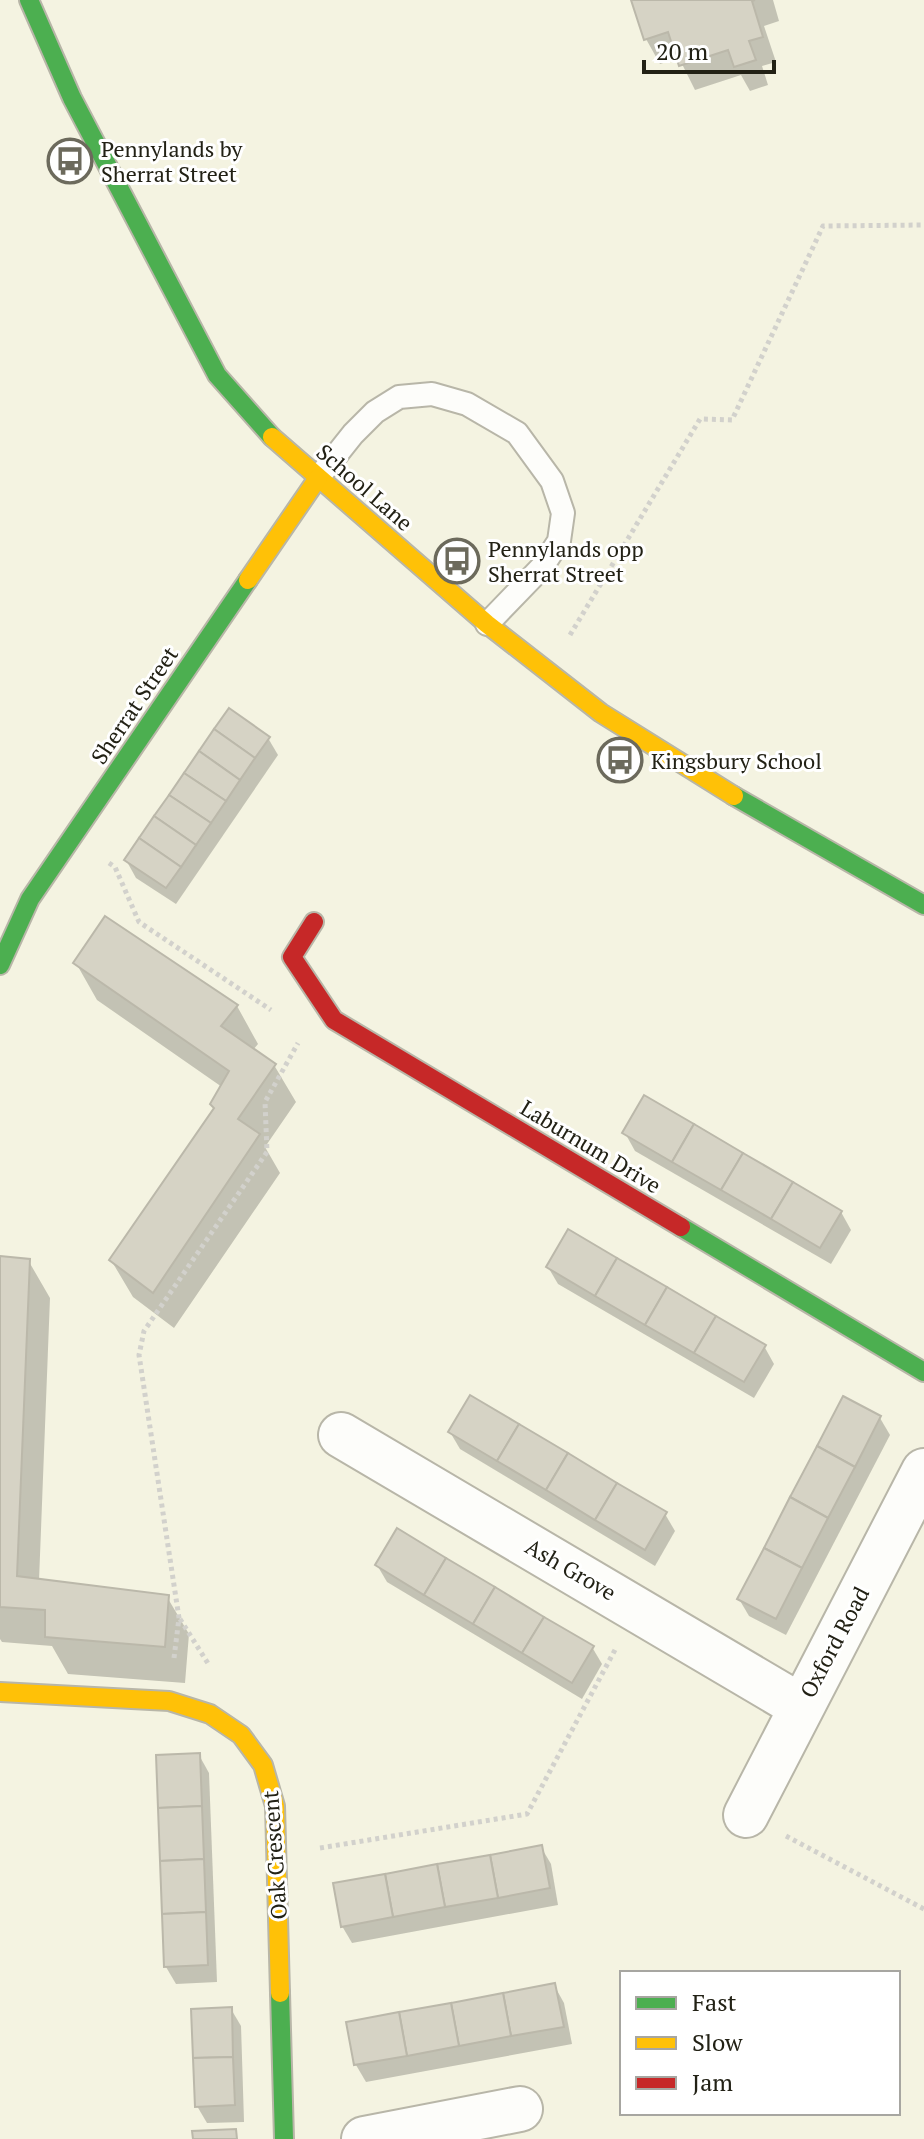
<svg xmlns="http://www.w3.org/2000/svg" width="924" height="2139" viewBox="0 0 924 2139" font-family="'PT Serif',serif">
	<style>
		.shadow { fill: #0003 }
		.building { fill: #d6d3c5; stroke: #bbb8aa; stroke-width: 2 }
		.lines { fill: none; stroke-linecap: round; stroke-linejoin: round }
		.lane-casing { stroke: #b8b6a8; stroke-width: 26 }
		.street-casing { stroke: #b8b6a8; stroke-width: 48 }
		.fast-casing { stroke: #b8b6a8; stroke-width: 22 }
		.slow-casing { stroke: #b8b6a8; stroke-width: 22 }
		.jam-casing { stroke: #b8b6a8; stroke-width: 22 }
		.path { stroke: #d2d1cc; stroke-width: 5; stroke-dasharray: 4 4; stroke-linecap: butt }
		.lane { stroke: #fdfdfa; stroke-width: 22 }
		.street { stroke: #fdfdfa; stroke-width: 44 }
		.fast { stroke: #4caf50; stroke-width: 18 }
		.slow { stroke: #ffc107; stroke-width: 18 }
		.jam { stroke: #c62828; stroke-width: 18 }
		.labels { text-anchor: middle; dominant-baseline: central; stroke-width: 6; stroke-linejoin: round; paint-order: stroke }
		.poi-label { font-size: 22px; fill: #222115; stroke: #fff; text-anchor: start }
		.street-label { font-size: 22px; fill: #222115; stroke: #fff }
	</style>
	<rect width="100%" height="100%" fill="#f4f3e1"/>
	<g class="shadow">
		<polygon points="633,0 773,0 779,21 764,26 776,62 762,66 768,85 750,91 741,75 695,90 679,58 660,64 646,39"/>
		<polygon points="268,738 278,755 176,904 136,878 126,860"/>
		<polygon points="105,919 237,1006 258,1044 253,1050 274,1065 296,1102 265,1147 280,1173 174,1328 133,1297 111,1260 215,1109 222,1087 97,1000 76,963"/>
		<polygon points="625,1133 841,1212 851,1230 831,1264 635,1151"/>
		<polygon points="0,1258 28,1260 50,1298 39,1581 167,1597 189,1634 185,1683 68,1674 52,1646 2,1642 0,1639"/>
		<polygon points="548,1267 764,1346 774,1364 754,1398 558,1284"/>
		<polygon points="880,1418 890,1435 786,1635 749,1616 739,1599"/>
		<polygon points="450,1432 665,1514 675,1531 655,1566 460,1449"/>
		<polygon points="377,1565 592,1647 602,1664 582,1699 387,1582"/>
		<polygon points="199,1755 209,1773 217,1982 176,1984 166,1967"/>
		<polygon points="541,1847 551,1864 558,1905 352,1943 342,1926"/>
		<polygon points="554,1985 564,2003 572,2044 366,2082 356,2065"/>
		<polygon points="231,2009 241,2026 244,2122 207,2123 197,2106"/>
	</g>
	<g class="building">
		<polygon points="631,0 755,0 752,1 763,37 749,41 756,60 734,67 728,50 679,66 668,32 644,40"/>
		<polygon points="229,708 270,737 255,758 214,729"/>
		<polygon points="214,729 255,758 240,780 199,751"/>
		<polygon points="199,751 240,780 226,801 184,773"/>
		<polygon points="184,773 226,801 211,823 169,795"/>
		<polygon points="169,795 211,823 196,845 154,816"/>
		<polygon points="154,816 196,845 181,867 139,838"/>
		<polygon points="139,838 181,867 166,888 124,860"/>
		<polygon points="105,916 238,1005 221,1026 276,1064 238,1119 260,1134 153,1293 109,1260 214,1108 210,1104 229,1071 73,963"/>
		<polygon points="644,1095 694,1124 672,1162 622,1133"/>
		<polygon points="694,1124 743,1153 721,1190 672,1162"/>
		<polygon points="743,1153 793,1182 771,1219 721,1190"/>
		<polygon points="793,1182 842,1211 820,1248 771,1219"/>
		<polygon points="568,1229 617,1258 595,1296 546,1267"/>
		<polygon points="0,1256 30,1259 17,1576 169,1595 165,1647 45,1637 45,1610 0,1607"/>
		<polygon points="617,1258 667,1287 645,1325 595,1296"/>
		<polygon points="667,1287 716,1316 694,1353 645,1325"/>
		<polygon points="716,1316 766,1345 744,1382 694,1353"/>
		<polygon points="470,1395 519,1424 497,1461 448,1432"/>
		<polygon points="843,1396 881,1416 855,1467 817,1446"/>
		<polygon points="519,1424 568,1453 546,1490 497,1461"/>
		<polygon points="817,1446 855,1467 828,1518 790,1497"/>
		<polygon points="568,1453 617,1483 595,1520 546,1490"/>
		<polygon points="617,1483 667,1512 645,1550 595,1520"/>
		<polygon points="790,1497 828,1518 802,1568 764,1548"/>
		<polygon points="397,1528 446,1558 424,1595 375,1565"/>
		<polygon points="764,1548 802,1568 776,1619 737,1599"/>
		<polygon points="446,1558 495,1587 473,1624 424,1595"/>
		<polygon points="495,1587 544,1617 522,1653 473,1624"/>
		<polygon points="544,1617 594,1646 572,1683 522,1653"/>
		<polygon points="200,1753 202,1806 158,1808 156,1755"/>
		<polygon points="202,1806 204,1859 160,1861 158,1808"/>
		<polygon points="542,1845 550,1888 498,1898 490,1855"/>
		<polygon points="490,1855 498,1898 445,1907 437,1864"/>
		<polygon points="204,1859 206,1912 162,1914 160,1861"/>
		<polygon points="437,1864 445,1907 393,1917 385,1874"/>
		<polygon points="385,1874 393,1917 341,1927 333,1883"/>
		<polygon points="206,1912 208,1965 164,1967 162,1914"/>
		<polygon points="555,1983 564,2027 511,2036 503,1993"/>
		<polygon points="503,1993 511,2036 459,2046 451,2003"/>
		<polygon points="451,2003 459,2046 407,2056 399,2012"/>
		<polygon points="232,2007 233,2057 193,2058 191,2009"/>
		<polygon points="399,2012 407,2056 354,2065 346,2022"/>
		<polygon points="233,2057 235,2105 195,2107 193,2058"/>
		<polygon points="236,2129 237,2139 193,2139 192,2131"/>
	</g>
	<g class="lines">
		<g class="lane-casing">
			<polyline id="lane" points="318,478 353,434 375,412 399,397 432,394 467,404 517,433 552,481 563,513 559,541 542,567 487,624"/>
		</g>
		<g class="street-casing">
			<g id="street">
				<polyline points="341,1435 800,1706"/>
				<polyline points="746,1815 924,1471"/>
				<polyline points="364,2139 520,2109"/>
			</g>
		</g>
		<g class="fast-casing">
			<g id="fast">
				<polyline points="29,0 72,98 217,375 272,437"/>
				<polyline points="734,796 924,905"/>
				<polyline points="0,965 30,899 248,580"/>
				<polyline points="681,1227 924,1372"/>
				<polyline points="280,1993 284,2139"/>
			</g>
		</g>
		<g class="slow-casing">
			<g id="slow">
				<polyline points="272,437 487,624 601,713 734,796"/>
				<polyline points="248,580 318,478"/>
				<polyline points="0,1692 169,1701 210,1714 241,1735 263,1765 275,1806 280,1993"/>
			</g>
		</g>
		<g class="jam-casing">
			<polyline id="jam" points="314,922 292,957 334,1020 681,1227"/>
		</g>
		<g class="path">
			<polyline points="570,635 700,419 732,420 823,226 924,225"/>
			<polyline points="109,863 115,867 139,922 271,1010"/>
			<polyline points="180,1619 209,1665"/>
			<polyline points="174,1658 179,1618 139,1355 144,1331 267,1152 265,1102 298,1043"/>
			<polyline points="786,1836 924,1909"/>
			<polyline points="320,1848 527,1814 616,1648"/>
		</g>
		<use href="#lane" class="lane"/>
		<use href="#street" class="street"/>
		<use href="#fast" class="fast"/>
		<use href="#slow" class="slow"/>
		<use href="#jam" class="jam"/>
	</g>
	<defs>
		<g id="bus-ring" transform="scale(2.3)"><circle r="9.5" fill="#fff" stroke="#6c6a5c" stroke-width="1.5"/><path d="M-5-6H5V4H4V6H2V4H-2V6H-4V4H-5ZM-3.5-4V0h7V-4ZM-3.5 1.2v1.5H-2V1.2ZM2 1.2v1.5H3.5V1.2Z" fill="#6c6a5c"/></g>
	</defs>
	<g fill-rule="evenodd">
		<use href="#bus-ring" x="70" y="161"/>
		<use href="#bus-ring" x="457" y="561"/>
		<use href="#bus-ring" x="620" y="760"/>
	</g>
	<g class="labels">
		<g class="poi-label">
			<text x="101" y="148">Pennylands by<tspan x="101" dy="25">Sherrat Street</tspan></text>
			<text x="488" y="548">Pennylands opp<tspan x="488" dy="25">Sherrat Street</tspan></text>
			<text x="651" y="760">Kingsbury School</text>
		</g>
		<g class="street-label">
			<text transform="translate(365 487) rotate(41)">School Lane</text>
			<text transform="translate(134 705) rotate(-56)">Sherrat Street</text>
			<text transform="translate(591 1146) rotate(31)">Laburnum Drive</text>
			<text transform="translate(571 1569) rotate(30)">Ash Grove</text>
			<text transform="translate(834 1642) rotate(-62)">Oxford Road</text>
			<text transform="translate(274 1855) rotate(-94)">Oak Crescent</text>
		</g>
	</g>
	<rect x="620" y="1971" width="280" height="144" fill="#ffffff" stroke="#a7a6a1" stroke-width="2"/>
	<rect x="636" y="1997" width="40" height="12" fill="#4caf50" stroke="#a7a6a1" stroke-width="2"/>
	<text x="692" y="2011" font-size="24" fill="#222115">Fast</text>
	<rect x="636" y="2037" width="40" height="12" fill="#ffc107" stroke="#a7a6a1" stroke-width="2"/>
	<text x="692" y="2051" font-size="24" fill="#222115">Slow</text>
	<rect x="636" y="2077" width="40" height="12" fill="#c62828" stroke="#a7a6a1" stroke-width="2"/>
	<text x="692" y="2091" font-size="24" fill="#222115">Jam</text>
	<path d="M644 60v12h130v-12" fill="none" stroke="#222115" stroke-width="4"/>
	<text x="656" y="60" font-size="24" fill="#222115" stroke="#ffffff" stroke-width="6" paint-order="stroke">20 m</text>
</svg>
